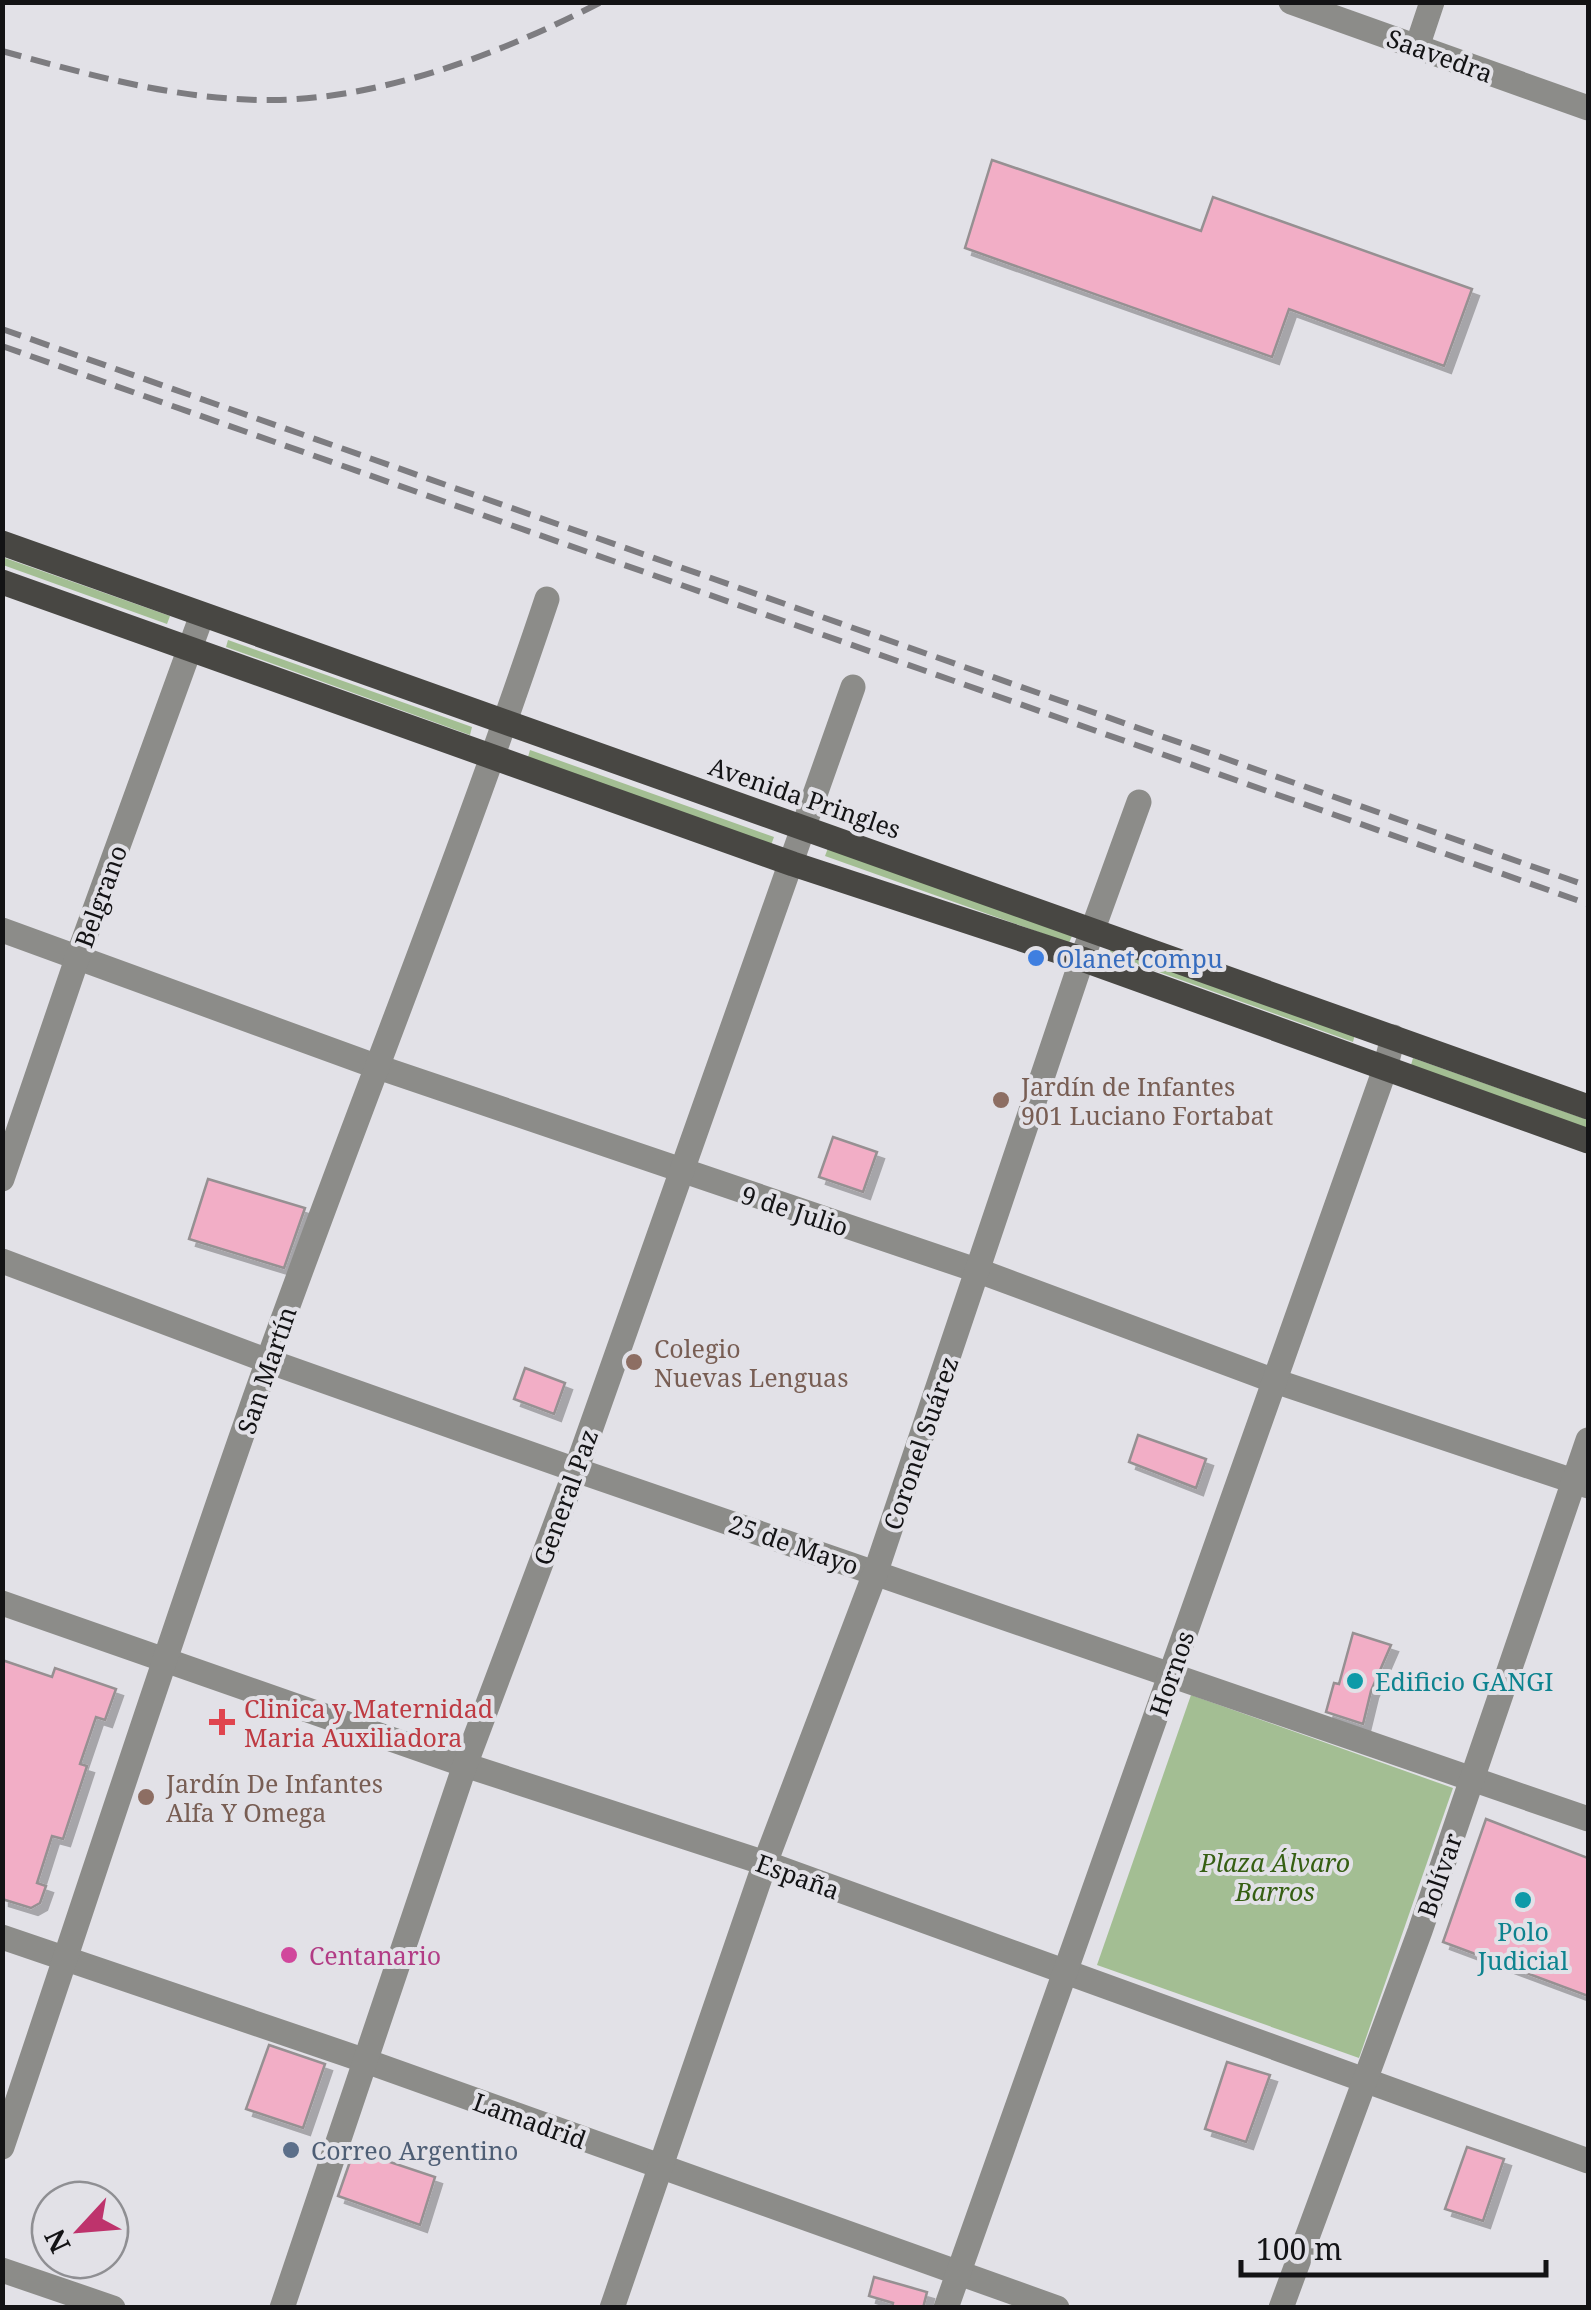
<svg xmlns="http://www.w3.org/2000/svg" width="1591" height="2310" viewBox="0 0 1591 2310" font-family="'Noto Serif',serif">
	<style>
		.green { fill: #a3be93 }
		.building { fill: #f2aec6; stroke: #969092; stroke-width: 2.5; filter: url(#shadow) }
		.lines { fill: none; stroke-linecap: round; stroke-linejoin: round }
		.minor { stroke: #8c8c89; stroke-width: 25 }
		.major { stroke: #484743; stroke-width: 25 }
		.rail { stroke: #7d7c80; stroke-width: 6; stroke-dasharray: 20 10; stroke-linecap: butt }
		.shop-dot { fill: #3f7fe0; stroke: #e2e1e7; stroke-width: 4 }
		.education-dot { fill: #8d6e63; stroke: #e2e1e7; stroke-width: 4 }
		.culture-dot { fill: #0f9aa8; stroke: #e2e1e7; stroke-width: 4 }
		.health-dot { fill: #e0444e; stroke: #e2e1e7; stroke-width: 4 }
		.hotel-dot { fill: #d1479c; stroke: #e2e1e7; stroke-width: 4 }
		.service-dot { fill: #5c6f8a; stroke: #e2e1e7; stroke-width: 4 }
		.labels { text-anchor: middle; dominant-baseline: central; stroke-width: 8; stroke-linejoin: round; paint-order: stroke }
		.street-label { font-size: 25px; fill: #131315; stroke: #e2e1e7 }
		.shop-label { font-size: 25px; fill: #366cbe; stroke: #e2e1e7; text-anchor: start }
		.education-label { font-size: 25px; fill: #785e54; stroke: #e2e1e7; text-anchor: start }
		.culture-label { font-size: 25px; fill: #0d838f; stroke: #e2e1e7; text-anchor: start }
		.health-label { font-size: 25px; fill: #be3a42; stroke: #e2e1e7; text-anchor: start }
		.park-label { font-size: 25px; font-style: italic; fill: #365f13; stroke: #e2e1e7 }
		.hotel-label { font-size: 25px; fill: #b23c85; stroke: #e2e1e7; text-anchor: start }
		.service-label { font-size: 25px; fill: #4e5e75; stroke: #e2e1e7; text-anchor: start }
	</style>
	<defs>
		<filter id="shadow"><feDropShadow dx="7" dy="7" stdDeviation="0" flood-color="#0004"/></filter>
	</defs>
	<rect width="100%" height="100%" fill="#e2e1e7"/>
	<g class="green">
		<polygon points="2,557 170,616 167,624 3,565"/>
		<polygon points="228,640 472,727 470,735 226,647"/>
		<polygon points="530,750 774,837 771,845 528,757"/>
		<polygon points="828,848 1072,936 1069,943 825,856"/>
		<polygon points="1111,947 1355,1034 1353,1042 1109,954"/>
		<polygon points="1413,1058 1588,1120 1588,1129 1411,1065"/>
		<polygon points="1191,1695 1453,1788 1359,2058 1097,1965"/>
	</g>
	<g class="building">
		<polygon points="992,160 1201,231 1213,197 1472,289 1444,366 1289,309 1272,357 965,248"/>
		<polygon points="833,1137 877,1152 863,1192 819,1177"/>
		<polygon points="208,1179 305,1208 284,1268 189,1239"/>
		<polygon points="525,1368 565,1383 554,1414 514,1399"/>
		<polygon points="1138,1435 1206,1459 1196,1488 1129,1462"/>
		<polygon points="1353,1633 1391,1645 1371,1691 1363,1724 1326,1712 1334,1683 1339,1684"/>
		<polygon points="2,1660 52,1677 55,1668 116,1689 105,1720 96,1717 80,1764 87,1766 63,1839 52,1836 37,1883 46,1886 40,1903 31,1908 2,1899"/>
		<polygon points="1486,1819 1588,1858 1588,1996 1443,1942"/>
		<polygon points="269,2045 325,2064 303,2128 246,2109"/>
		<polygon points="1227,2062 1270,2075 1246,2142 1205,2129"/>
		<polygon points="1467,2147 1504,2159 1483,2221 1445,2209"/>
		<polygon points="354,2150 435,2177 420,2225 338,2196"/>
		<polygon points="874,2277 927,2292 923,2308 892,2308 893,2303 869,2296"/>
	</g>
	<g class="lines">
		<g class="minor">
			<polyline points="1291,2 1588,108"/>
			<polyline points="1417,47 1432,2"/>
			<polyline points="2,930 375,1066 979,1271 1272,1380 1588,1486"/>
			<polyline points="2,1179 78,956 202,615"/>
			<polyline points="2,1261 268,1361 576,1470 1588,1819"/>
			<polyline points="2,1603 465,1765 765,1863 1588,2161"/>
			<polyline points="2,1937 363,2060 1057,2308"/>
			<path d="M2,2147C91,1884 176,1619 269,1358C360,1104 462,854 547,599"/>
			<polyline points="2,2270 113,2308"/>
			<polyline points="282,2308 465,1765 576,1470 853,687"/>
			<polyline points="612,2308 765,1863 876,1571 1082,959 1139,802"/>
			<polyline points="946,2308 1385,1069 1393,1037"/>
			<polyline points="1281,2308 1420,1931 1588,1440"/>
		</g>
		<g class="major">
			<polyline points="2,543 1588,1107"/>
			<polyline points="2,582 793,864 1082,959 1588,1141"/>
		</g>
		<g class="rail">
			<path d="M2,51C90,75 181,101 273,100C383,99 505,52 601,2"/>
			<polyline points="2,329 1588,886"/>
			<polyline points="2,346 1588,904"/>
		</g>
	</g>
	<circle class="shop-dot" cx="1036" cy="958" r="10"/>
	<g class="education-dot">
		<circle cx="1001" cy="1100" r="10"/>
		<circle cx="634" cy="1362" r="10"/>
		<circle cx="146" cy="1797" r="10"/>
	</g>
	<g class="culture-dot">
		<circle cx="1355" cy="1681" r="10"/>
		<circle cx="1523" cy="1900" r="10"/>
	</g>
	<path class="health-dot" d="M217 1707h10v10h10v10h-10v10h-10v-10h-10v-10h10z"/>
	<circle class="hotel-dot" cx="289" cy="1955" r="10"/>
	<circle class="service-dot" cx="291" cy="2150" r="10"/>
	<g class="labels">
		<g class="street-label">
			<text transform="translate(1440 55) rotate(20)">Saavedra</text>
			<text transform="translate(805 797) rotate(19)">Avenida Pringles</text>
			<text transform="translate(100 896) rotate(-70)">Belgrano</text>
			<text transform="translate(795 1210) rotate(18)">9 de Julio</text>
			<text transform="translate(266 1370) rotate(-71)">San Martín</text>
			<text transform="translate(920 1443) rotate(-71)">Coronel Suárez</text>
			<text transform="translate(565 1497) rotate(-70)">General Paz</text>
			<text transform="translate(794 1544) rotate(19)">25 de Mayo</text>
			<text transform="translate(1171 1673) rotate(-71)">Hornos</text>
			<text transform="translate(1439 1875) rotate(-71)">Bolívar</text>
			<text transform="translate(798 1876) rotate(20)">España</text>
			<text transform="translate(530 2120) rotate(20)">Lamadrid</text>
		</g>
		<g class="shop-label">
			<text x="1056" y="958">Olanet compu</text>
		</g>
		<g class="education-label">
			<text x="1021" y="1086">Jardín de Infantes<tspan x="1021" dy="29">901 Luciano Fortabat</tspan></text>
			<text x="654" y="1348">Colegio<tspan x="654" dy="29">Nuevas Lenguas</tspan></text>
			<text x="166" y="1783">Jardín De Infantes<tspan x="166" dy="29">Alfa Y Omega</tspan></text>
		</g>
		<g class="culture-label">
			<text x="1375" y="1681">Edificio GANGI</text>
			<text x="1523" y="1931" text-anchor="middle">Polo<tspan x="1523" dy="29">Judicial</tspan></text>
		</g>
		<g class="health-label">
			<text x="244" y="1708">Clinica y Maternidad<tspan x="244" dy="29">Maria Auxiliadora</tspan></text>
		</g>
		<g class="park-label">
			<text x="1275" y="1862">Plaza Álvaro<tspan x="1275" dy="29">Barros</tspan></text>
		</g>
		<g class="hotel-label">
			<text x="309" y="1955">Centanario</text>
		</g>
		<g class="service-label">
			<text x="311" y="2150">Correo Argentino</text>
		</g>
	</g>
	<rect width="1591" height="2310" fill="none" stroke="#131315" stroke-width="10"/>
	<g transform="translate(80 2230) rotate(244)"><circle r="48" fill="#e2e1e7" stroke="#8f8f93" stroke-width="2.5"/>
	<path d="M0-8L18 38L0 25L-18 38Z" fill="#be336c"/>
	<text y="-15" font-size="28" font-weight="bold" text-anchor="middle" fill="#131315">N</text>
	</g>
	<path d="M1241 2260v15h305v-15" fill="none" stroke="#131315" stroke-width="5"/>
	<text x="1256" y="2260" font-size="30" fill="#131315" stroke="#e2e1e7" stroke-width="8" paint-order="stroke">100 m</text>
</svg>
